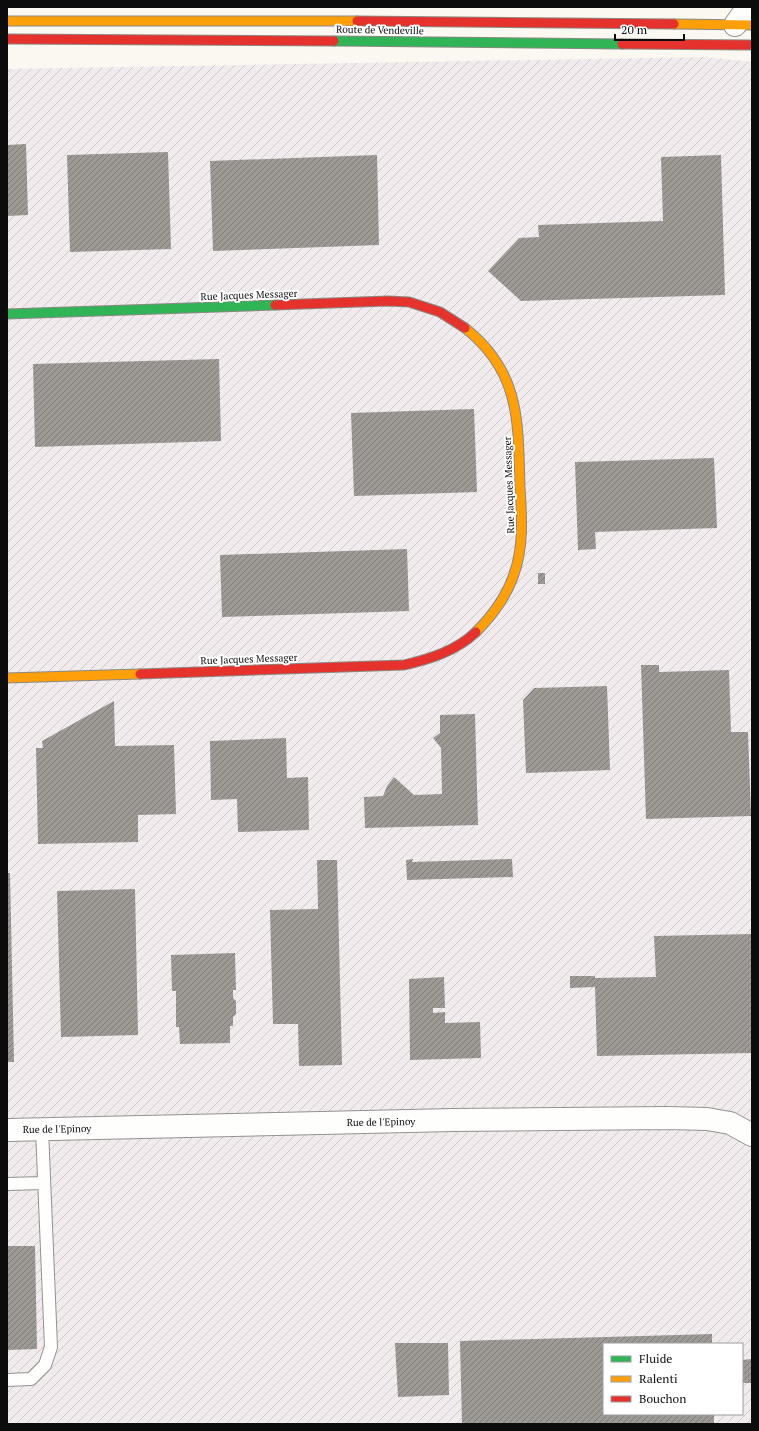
<svg xmlns="http://www.w3.org/2000/svg" width="759" height="1431" viewBox="0 0 759 1431" font-family="'PT Serif',serif">
	<style>
		.industrial { fill: url(#industrial-furrows); fill-rule: evenodd }
		.building { fill: url(#building-hatch) }
		.lines { fill: none; stroke-linecap: round; stroke-linejoin: round }
		.lane-casing { stroke: #93928f; stroke-width: 14 }
		.street-casing { stroke: #93928f; stroke-width: 24 }
		.fast-casing { stroke: #8a8985; stroke-width: 11 }
		.slow-casing { stroke: #8a8985; stroke-width: 11 }
		.jam-casing { stroke: #8a8985; stroke-width: 11 }
		.lane { stroke: #fefefd; stroke-width: 12 }
		.street { stroke: #fefefd; stroke-width: 22 }
		.fast { stroke: #30b455; stroke-width: 9 }
		.slow { stroke: #ff9f0a; stroke-width: 9 }
		.jam { stroke: #e5322d; stroke-width: 9 }
		.labels { text-anchor: middle; dominant-baseline: central; stroke-width: 4; stroke-linejoin: round; paint-order: stroke }
		.street-label { font-size: 10px; fill: #0c0c0c; stroke: #fff }
	</style>
	<defs>
		<pattern id="industrial-furrows" width="10" height="10" patternUnits="userSpaceOnUse"><rect width="10" height="10" fill="#f1ebed"/><path d="M-1 1l2-2M0 10L10 0M9 11l2-2" fill="none" stroke="#cdc8ca"/></pattern>
		<pattern id="building-hatch" width="6" height="6" patternUnits="userSpaceOnUse"><rect width="6" height="6" fill="#9d9a96"/><path d="M-1 1l2-2M0 6l6-6M5 7l2-2" fill="none" stroke="#7e7c79"/></pattern>
	</defs>
	<rect width="100%" height="100%" fill="#faf8f0"/>
	<path class="industrial" d="M705,57L752,62V1424H7V69ZM604,1344H742V1414H604Z"/>
	<g class="building">
		<polygon points="26,144 28,215 7,216 7,145"/>
		<polygon points="168,152 171,249 70,252 67,155"/>
		<polygon points="377,155 379,245 213,251 210,161"/>
		<polygon points="721,155 725,295 521,301 488,271 519,238 539,237 538,225 663,221 661,157"/>
		<polygon points="219,359 221,441 35,447 33,364"/>
		<polygon points="474,409 477,492 354,496 351,413"/>
		<polygon points="714,458 717,528 595,532 596,549 578,550 575,462"/>
		<polygon points="407,549 409,611 222,617 220,555"/>
		<rect x="538" y="573" width="7" height="11"/>
		<polygon points="641,665 659,665 659,672 729,670 731,732 748,732 751,816 646,819"/>
		<polygon points="607,686 610,770 526,773 523,700 534,688"/>
		<polygon points="114,701 115,746 174,745 176,814 138,815 138,842 38,844 36,748 43,748 42,741"/>
		<polygon points="475,714 478,825 365,828 364,797 383,796 387,786 394,777 414,795 442,794 441,748 433,738 440,733 440,715"/>
		<polygon points="286,738 287,778 308,777 309,830 238,832 237,799 211,800 210,741"/>
		<polygon points="413,859 412,862 512,859 513,877 407,880 406,860"/>
		<polygon points="317,860 337,860 342,1065 299,1066 298,1024 273,1024 270,910 318,909"/>
		<polygon points="7,873 10,873 14,1062 7,1062"/>
		<polygon points="135,889 138,1035 61,1037 57,891"/>
		<polygon points="752,934 752,1053 597,1056 595,987 570,988 570,976 595,976 595,978 656,977 654,936"/>
		<polygon points="235,953 236,990 233,990 233,998 236,1001 236,1014 233,1017 233,1026 230,1026 230,1043 180,1044 179,1027 176,1027 176,991 172,991 171,955"/>
		<polygon points="444,977 445,1008 433,1008 433,1013 445,1012 445,1023 480,1022 481,1058 410,1060 409,979"/>
		<polygon points="7,1246 35,1246 37,1349 7,1350"/>
		<polygon points="712,1334 712,1344 604,1344 604,1414 714,1414 714,1424 462,1424 460,1341"/>
		<polygon points="395,1343 448,1343 449,1395 398,1397"/>
		<polygon points="752,1359 752,1383 742,1383 742,1360"/>
	</g>
	<g class="lines">
		<g class="lane-casing">
			<g id="lane">
				<polyline points="7,1184 44,1183"/>
				<polyline points="7,1380 31,1379 45,1365 51,1347 42,1129"/>
			</g>
		</g>
		<g class="street-casing">
			<g id="street">
				<polyline points="735,25 748,7"/>
				<polyline points="7,1130 453,1120 667,1118 707,1119 730,1123 752,1135"/>
			</g>
		</g>
		<g class="fast-casing">
			<g id="fast">
				<polyline points="334,41 622,44"/>
				<polyline points="7,314 275,305"/>
			</g>
		</g>
		<g class="slow-casing">
			<g id="slow">
				<polyline points="7,21 357,21"/>
				<polyline points="674,24 752,25"/>
				<path d="M465,328C521,372 518,423 520,487C522,518 524,548 513,577C505,599 492,616 476,632"/>
				<polyline points="7,678 140,674"/>
			</g>
		</g>
		<g class="jam-casing">
			<g id="jam">
				<polyline points="357,21 674,24"/>
				<polyline points="7,39 334,41"/>
				<polyline points="622,44 752,45"/>
				<polyline points="275,305 388,301 409,302 440,312 465,328"/>
				<path d="M140,674L404,665C430,659 456,651 476,632"/>
			</g>
		</g>
		<use href="#lane" class="lane"/>
		<use href="#street" class="street"/>
		<use href="#fast" class="fast"/>
		<use href="#slow" class="slow"/>
		<use href="#jam" class="jam"/>
	</g>
	<g class="labels">
		<g class="street-label">
			<text transform="translate(380 30) rotate(1)">Route de Vendeville</text>
			<text transform="translate(249 295) rotate(-2)">Rue Jacques Messager</text>
			<text transform="translate(509 485) rotate(-92)">Rue Jacques Messager</text>
			<text transform="translate(249 659) rotate(-2)">Rue Jacques Messager</text>
			<text transform="translate(381 1122) rotate(-1)">Rue de l'Epinoy</text>
			<text transform="translate(57 1129) rotate(-1)">Rue de l'Epinoy</text>
		</g>
	</g>
	<rect width="759" height="1431" fill="none" stroke="#0c0c0c" stroke-width="16"/>
	<rect x="603" y="1343" width="140" height="72" fill="#ffffff" stroke="#9e9e9e"/>
	<rect x="611" y="1356" width="20" height="6" fill="#30b455" stroke="#9e9e9e"/>
	<text x="639" y="1363" font-size="12" fill="#0c0c0c">Fluide</text>
	<rect x="611" y="1376" width="20" height="6" fill="#ff9f0a" stroke="#9e9e9e"/>
	<text x="639" y="1383" font-size="12" fill="#0c0c0c">Ralenti</text>
	<rect x="611" y="1396" width="20" height="6" fill="#e5322d" stroke="#9e9e9e"/>
	<text x="639" y="1403" font-size="12" fill="#0c0c0c">Bouchon</text>
	<path d="M615 34v6h69v-6" fill="none" stroke="#0c0c0c" stroke-width="2"/>
	<text x="621" y="34" font-size="12" fill="#0c0c0c" stroke="#ffffff" stroke-width="3" paint-order="stroke">20 m</text>
</svg>
